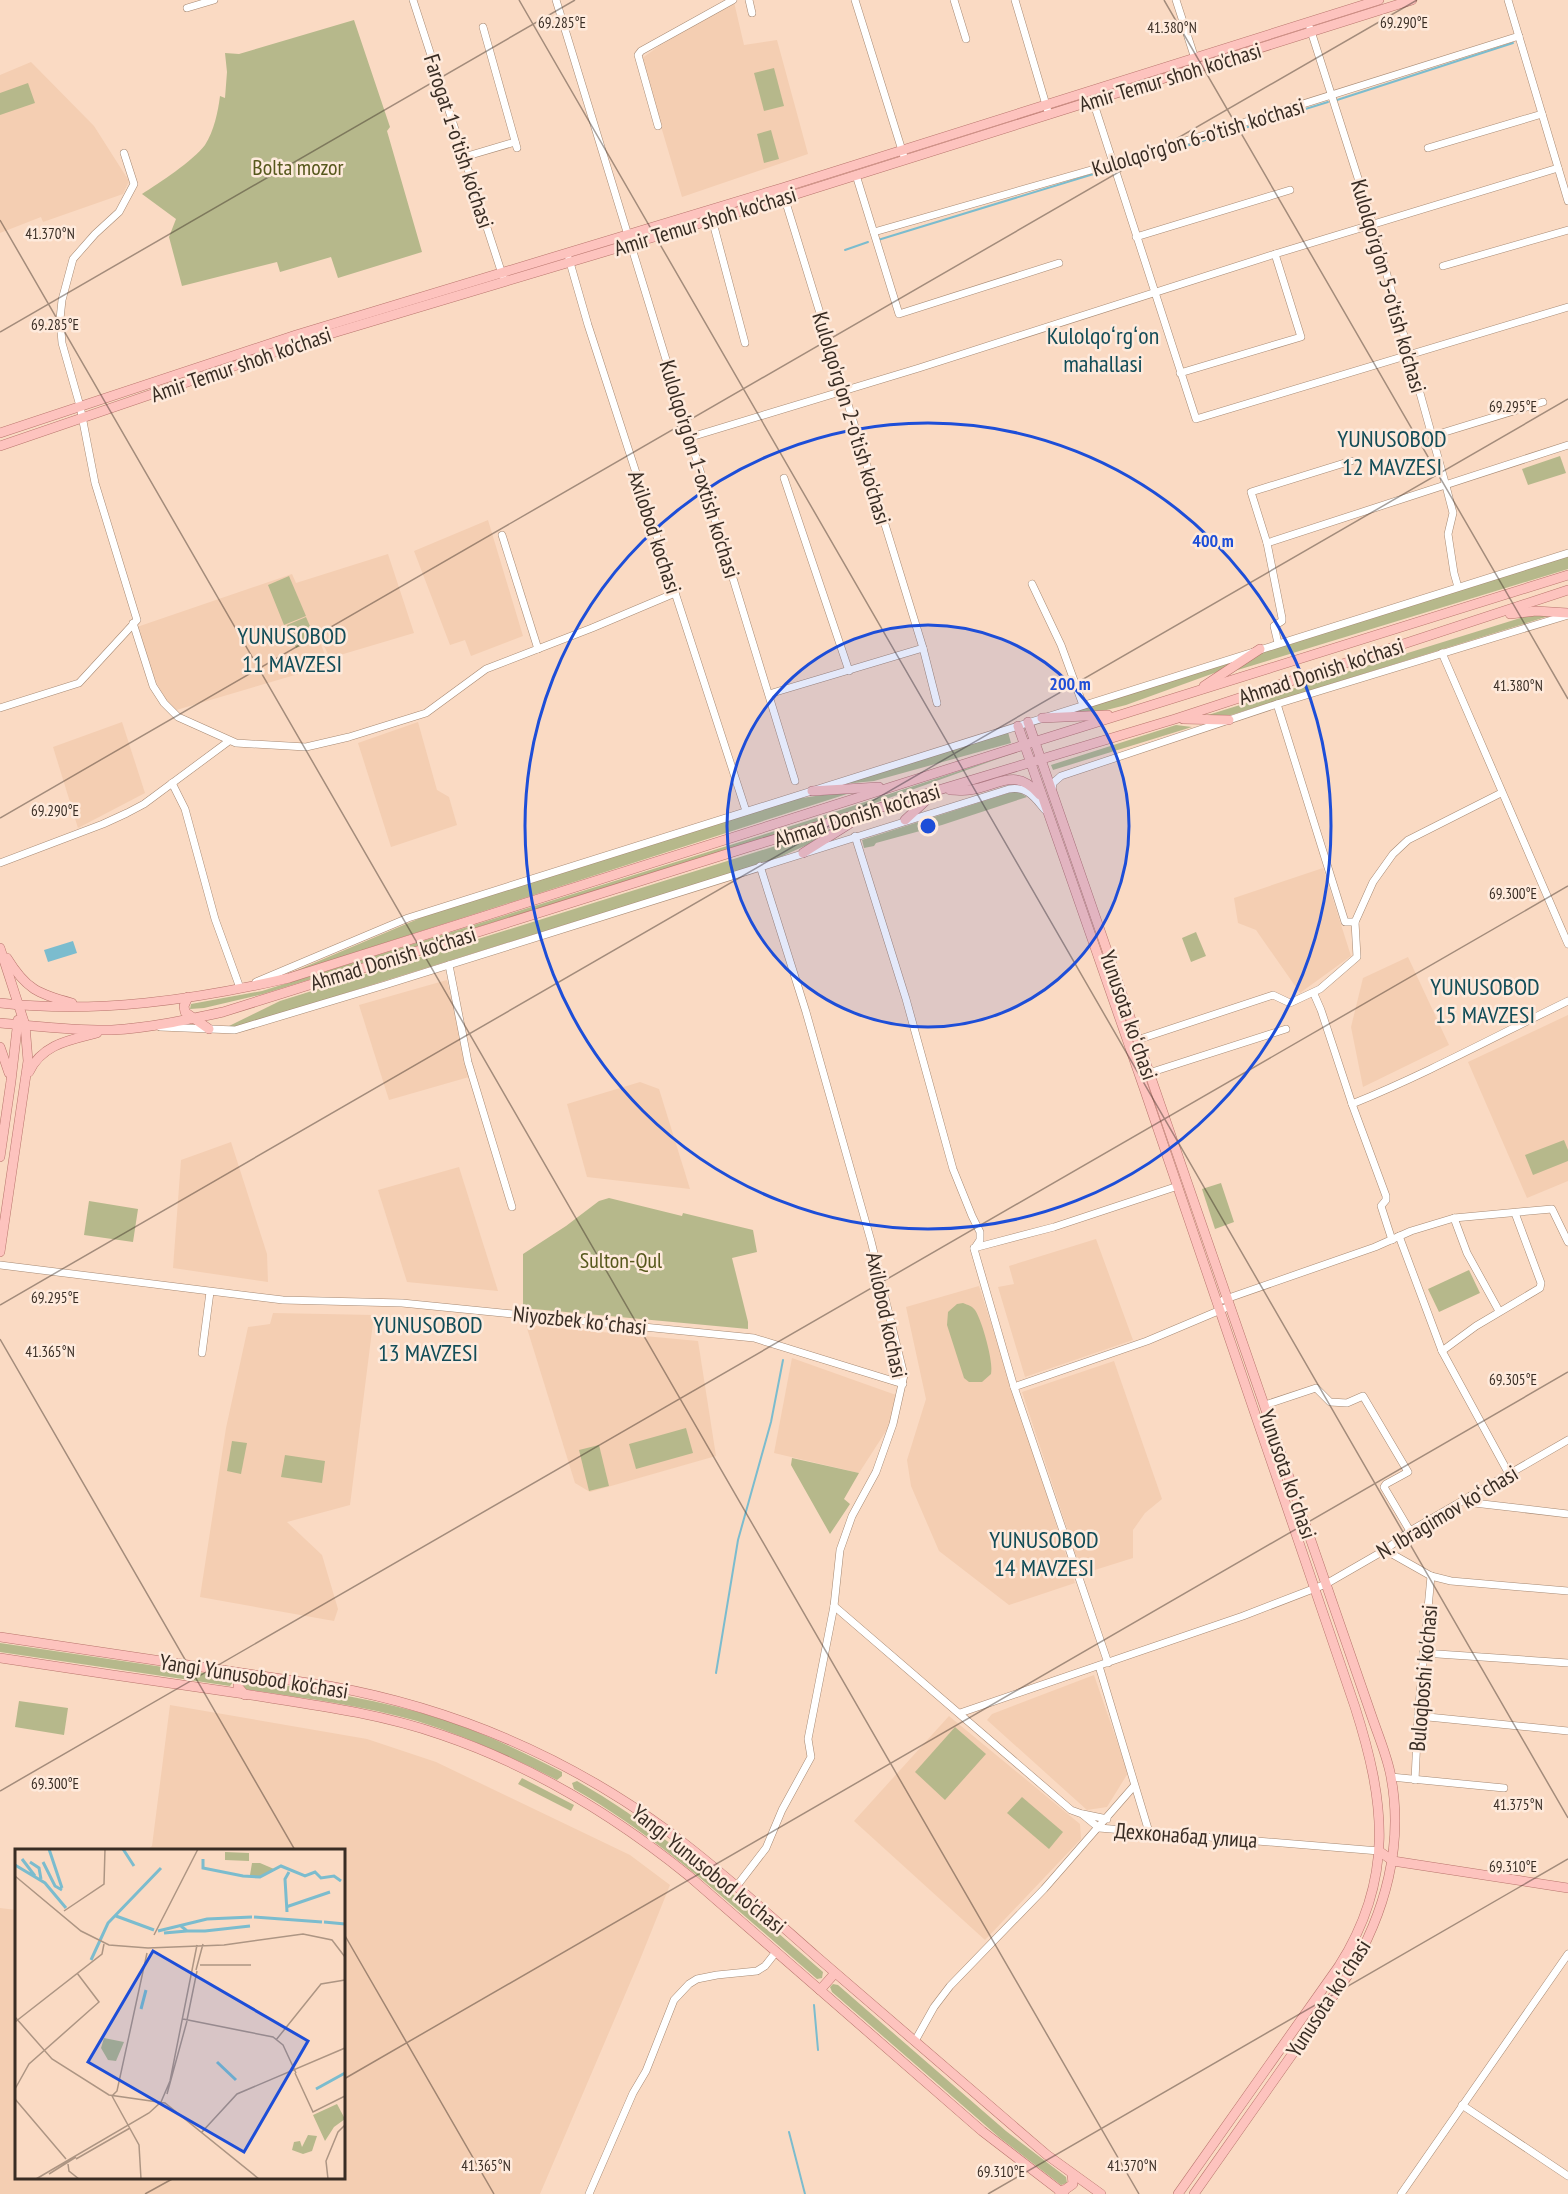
<svg xmlns="http://www.w3.org/2000/svg" width="1568" height="2194" viewBox="0 0 1568 2194" font-family="'PT Sans Narrow',sans-serif">
	<style>
		.built { fill: #f4ceb2 }
		.green { fill: #b6b88b }
		.water { fill: #7bbcce }
		.lines { fill: none; stroke-linecap: round; stroke-linejoin: round }
		.stream { stroke: #7bbcce; stroke-width: 2 }
		.minor-casing { stroke: #a68973; stroke-width: 8 }
		.major-casing { stroke: #b8746c; stroke-width: 10 }
		.minor { stroke: #fff; stroke-width: 7 }
		.major { stroke: #fdc3be; stroke-width: 9 }
		.ticks { fill: none; stroke: #392d24; stroke-width: 1.5; stroke-opacity: 0.45 }
		.ring { fill: none; stroke: #1d4ed8; stroke-width: 3 }
		.labels { text-anchor: middle; dominant-baseline: central; stroke-width: 5; stroke-linejoin: round; paint-order: stroke }
		.street-label { font-size: 22px; fill: #392d24; stroke: #feeadc }
		.park-label { font-size: 22px; fill: #56581c; stroke: #feeadc }
		.neighbourhood-label { font-size: 24px; fill: #134d58; stroke: #feeadc }
		.inset-river { fill: none; stroke: #7bbcce; stroke-width: 3 }
		.inset-road { fill: none; stroke: #ad9583; stroke-width: 1.5 }
		.view { fill: #1d4ed8; fill-opacity: 0.15; stroke: #1d4ed8; stroke-width: 3 }
		.inset-edge { fill: none; stroke: #392d24; stroke-width: 3 }
		.ticks-label { font-size: 15px; text-anchor: middle; fill: #392d24; stroke: #feeadc; stroke-width: 5; stroke-linejoin: round; paint-order: stroke }
		.centre { fill: #1d4ed8; stroke: #feeadc; stroke-width: 3 }
		.ring-label { font-size: 18px; text-anchor: middle; font-weight: bold; fill: #1d4ed8; stroke: #feeadc; stroke-width: 5; stroke-linejoin: round; paint-order: stroke }
	</style>
	<rect width="100%" height="100%" fill="#fadac3"/>
	<g class="built">
		<polygon points="734,2 744,45 777,40 808,154 682,197 641,59 659,46"/>
		<polygon points="31,62 94,126 129,181 123,194 43,222 41,217 0,233 0,75"/>
		<polygon points="488,520 523,636 471,656 465,640 450,645 414,551"/>
		<polygon points="388,554 414,633 330,658 312,622 329,665 173,711 157,684 137,627 292,574 296,583"/>
		<polygon points="122,722 145,793 78,828 53,747"/>
		<polygon points="418,722 437,790 449,797 457,825 391,847 358,743"/>
		<polygon points="1323,868 1351,956 1300,993 1256,930 1238,923 1234,898"/>
		<polygon points="1408,957 1449,1045 1363,1087 1351,1027 1363,978"/>
		<polygon points="447,980 469,1077 389,1100 359,1005"/>
		<polygon points="1568,1015 1568,1181 1527,1198 1468,1062"/>
		<polygon points="640,1082 659,1089 690,1189 587,1177 567,1104"/>
		<polygon points="231,1142 267,1254 268,1282 173,1268 181,1160"/>
		<polygon points="459,1167 498,1291 407,1282 378,1190"/>
		<polygon points="1096,1239 1133,1340 1025,1377 998,1287 1014,1284 1009,1266"/>
		<polygon points="979,1286 1075,1583 1009,1605 939,1551 911,1486 907,1460 926,1399 906,1307"/>
		<polygon points="273,1313 374,1315 350,1505 287,1522 322,1555 338,1609 334,1621 200,1597 226,1428 248,1327 270,1324"/>
		<polygon points="526,1325 698,1341 716,1456 590,1492 575,1483"/>
		<polygon points="792,1358 896,1395 895,1417 859,1473 774,1453"/>
		<polygon points="1114,1361 1162,1499 1145,1513 1133,1530 1133,1558 1082,1574 1022,1392"/>
		<polygon points="1094,1675 1128,1773 1107,1807 1087,1810 987,1720 992,1714"/>
		<polygon points="170,1705 367,1739 436,1762 630,1855 670,1885 639,1962 540,2194 0,2194 0,1908 16,1910 16,2178 344,2178 344,1850 147,1850 152,1846"/>
		<polygon points="949,1716 1080,1824 1081,1839 985,1940 854,1821"/>
	</g>
	<g class="green">
		<path d="M354,20L390,127L387,131L422,252L338,278L331,257L280,272L277,262L182,286L169,237L176,219L142,194C159,183 193,161 205,145C214,131 218,112 220,96L225,98L227,72L225,53L239,54Z"/>
		<polygon points="774,68 784,106 764,111 754,73"/>
		<polygon points="28,83 35,103 0,115 0,93"/>
		<polygon points="771,130 779,159 764,163 757,134"/>
		<polygon points="1560,456 1566,473 1528,485 1522,469"/>
		<polygon points="1568,556 1568,569 1231,672 1262,652"/>
		<polygon points="289,576 306,616 284,625 268,585"/>
		<polygon points="1533,614 1549,616 1231,715 1210,717 1208,715"/>
		<polygon points="306,617 316,640 296,648 287,625"/>
		<polygon points="1239,659 1217,672 1126,705 1091,714 1069,713"/>
		<polygon points="1176,725 1192,727 1053,770 1051,765"/>
		<polygon points="1008,732 1011,743 874,781 843,784"/>
		<polygon points="1014,753 864,807 263,994 204,1008 190,1009 191,1004 262,991 807,821"/>
		<polygon points="1012,792 1019,792 1027,797 942,825 876,843 874,846 864,848 862,840"/>
		<polygon points="836,793 847,794 288,974 425,916 795,799"/>
		<polygon points="833,828 809,844 776,859 288,1011 237,1026 229,1026 280,1001"/>
		<polygon points="1196,932 1206,956 1191,962 1182,938"/>
		<polygon points="1564,1140 1568,1150 1568,1161 1533,1175 1525,1155"/>
		<polygon points="1221,1183 1234,1222 1215,1229 1202,1189"/>
		<polygon points="609,1198 682,1216 683,1213 753,1230 757,1252 732,1258 748,1322 748,1329 523,1308 523,1254 566,1226 599,1201"/>
		<polygon points="89,1201 138,1209 133,1242 84,1235"/>
		<polygon points="1469,1270 1480,1293 1439,1312 1428,1289"/>
		<path d="M963,1303C968,1305 972,1306 975,1310C982,1320 994,1363 991,1374L982,1382H969L964,1378L947,1325L948,1312L957,1304Z"/>
		<polygon points="686,1428 693,1453 636,1469 629,1444"/>
		<polygon points="232,1441 247,1443 241,1474 227,1471"/>
		<polygon points="599,1445 609,1486 589,1491 579,1450"/>
		<polygon points="285,1455 325,1461 322,1483 281,1477"/>
		<polygon points="792,1458 859,1473 844,1499 850,1504 830,1534 791,1465"/>
		<polygon points="0,1643 231,1677 233,1682 230,1686 0,1652"/>
		<path d="M246,1679C312,1690 380,1699 444,1720C485,1733 524,1753 562,1772V1776L557,1780C512,1757 465,1736 417,1721C361,1705 302,1698 244,1689L243,1684Z"/>
		<polygon points="19,1701 68,1708 64,1735 15,1727"/>
		<polygon points="955,1727 986,1754 945,1800 915,1772"/>
		<polygon points="522,1778 574,1805 571,1811 518,1784"/>
		<path d="M577,1781C668,1833 744,1904 823,1972L822,1978L817,1979C739,1912 664,1840 574,1789L572,1783Z"/>
		<polygon points="1022,1797 1063,1832 1049,1849 1007,1813"/>
		<polygon points="833,1984 838,1985 1006,2131 1066,2177 1067,2183 1061,2185 1000,2138 832,1992 830,1987"/>
	</g>
	<polygon class="water" points="73,941 77,953 48,962 44,950"/>
	<g class="lines">
		<g class="stream">
			<polyline points="1337,100 1513,43"/>
			<polyline points="1118,167 1328,102"/>
			<polyline points="878,240 1110,169"/>
			<polyline points="845,250 868,242"/>
			<polyline points="716,1673 738,1540 771,1422 783,1360"/>
			<polyline points="814,2005 818,2050"/>
			<polyline points="789,2132 805,2194"/>
		</g>
		<g class="minor-casing">
			<g id="minor">
				<polyline points="413,0 503,277"/>
				<polyline points="556,0 795,781"/>
				<polyline points="749,0 752,13"/>
				<polyline points="855,0 905,160"/>
				<polyline points="954,0 966,39"/>
				<polyline points="1015,0 1049,115"/>
				<polyline points="1176,0 1198,68"/>
				<polyline points="1508,0 1568,201"/>
				<polyline points="187,8 214,0"/>
				<polyline points="483,27 517,148"/>
				<polyline points="1310,28 1373,225 1446,486 1453,513 1448,534 1454,573 1458,587"/>
				<polyline points="1093,101 1196,419 1568,307"/>
				<polyline points="658,126 638,55 641,51 733,0"/>
				<polyline points="1428,148 1542,114"/>
				<polyline points="464,157 515,142"/>
				<polyline points="856,175 899,314 1059,263"/>
				<polyline points="783,193 923,648 937,703"/>
				<polyline points="712,219 745,343"/>
				<polyline points="874,232 1112,164 1519,36"/>
				<polyline points="1136,237 1290,190"/>
				<polyline points="569,259 588,325 746,811"/>
				<polyline points="1443,266 1568,230"/>
				<polyline points="1180,373 1301,337 1275,254"/>
				<polyline points="1432,436 1543,402"/>
				<polyline points="691,437 919,368 1275,254 1558,168"/>
				<polyline points="784,478 849,671"/>
				<polyline points="502,535 538,649"/>
				<polyline points="1267,543 1568,445"/>
				<polyline points="1032,584 1061,645 1083,705"/>
				<polyline points="133,623 153,686 164,703 178,717 236,743 306,747 349,737 426,713 486,669 592,628 675,593"/>
				<polyline points="1278,643 1274,626 1282,621 1282,618 1267,543 1251,492 1351,461"/>
				<polyline points="1442,653 1568,944"/>
				<polyline points="769,694 923,648"/>
				<polyline points="1277,704 1345,922 1355,922"/>
				<polyline points="0,708 79,683 137,620 95,483 80,406 62,343 60,319 62,300 73,259 95,234 119,212 134,184 124,153"/>
				<polyline points="172,783 185,809 215,919 240,988 243,987"/>
				<polyline points="1052,790 1053,783 1061,776 1277,704 1568,615"/>
				<polyline points="855,836 906,999 953,1169 972,1216 980,1232 980,1240 974,1249 1014,1387 1108,1663"/>
				<polyline points="0,863 103,824 127,813 144,804 229,741"/>
				<polyline points="449,965 468,1062 512,1207"/>
				<polyline points="256,982 408,918 1568,553"/>
				<path d="M1314,994L1321,1010L1352,1104C1426,1074 1496,1036 1568,1001"/>
				<path d="M160,1027L235,1030L385,985L1009,789C1027,786 1034,797 1045,810"/>
				<polyline points="1137,1040 1273,995 1290,1003 1320,989 1357,957 1355,922 1373,882 1393,854 1408,840 1501,793"/>
				<polyline points="1149,1073 1286,1029"/>
				<polyline points="1352,1104 1386,1196 1386,1200 1381,1206 1392,1240"/>
				<polyline points="1454,1218 1467,1253 1499,1311"/>
				<polyline points="1399,1236 1442,1351 1509,1474"/>
				<polyline points="974,1248 1054,1227 1178,1186"/>
				<polyline points="0,1265 283,1300 402,1303 754,1338 903,1384"/>
				<polyline points="1223,1300 1375,1247 1411,1231 1454,1218 1552,1209 1568,1242"/>
				<polyline points="1442,1351 1476,1326 1540,1288 1541,1283 1515,1213"/>
				<polyline points="202,1353 210,1292"/>
				<polyline points="1014,1387 1147,1341 1230,1306"/>
				<polyline points="1265,1405 1316,1388 1330,1402 1347,1403 1363,1396 1408,1472 1386,1484 1384,1487 1410,1531"/>
				<polyline points="1470,1496 1474,1503 1568,1514"/>
				<polyline points="1385,1550 1431,1576 1451,1581 1568,1591"/>
				<polyline points="834,1606 1071,1810 1082,1814 1099,1828 1379,1851"/>
				<polyline points="1423,1653 1568,1663"/>
				<polyline points="1099,1666 1149,1832"/>
				<polyline points="960,1713 1243,1616 1326,1584 1385,1550 1410,1531 1568,1440"/>
				<polyline points="1418,1716 1568,1731"/>
				<polyline points="1391,1777 1504,1788"/>
				<polyline points="1415,1780 1418,1716 1431,1576"/>
				<polyline points="1083,1814 1107,1819"/>
				<polyline points="736,1887 766,1848 782,1810 811,1757 808,1739 834,1606 840,1550 852,1516 876,1472 893,1424 904,1375 871,1241 806,1012 760,866"/>
				<polyline points="915,2041 934,2007 950,1986 1044,1889 1134,1786"/>
				<polyline points="1462,2105 1568,2176"/>
				<polyline points="589,2194 633,2093 646,2071 674,2000 689,1984 697,1979 717,1975 757,1971 765,1966 776,1952"/>
				<polyline points="1401,2194 1568,1954"/>
			</g>
		</g>
		<g class="major-casing">
			<g id="major">
				<polyline points="0,433 296,335 782,188 1379,0"/>
				<polyline points="0,446 313,339 784,198 1412,0"/>
				<polyline points="1510,614 1536,611 1568,613"/>
				<polyline points="1204,686 1260,649"/>
				<polyline points="1042,718 1108,715"/>
				<polyline points="1183,719 1229,720"/>
				<path d="M1028,722L1373,1720C1379,1737 1386,1754 1390,1772C1405,1844 1385,1914 1348,1975L1194,2194"/>
				<path d="M1018,726L1144,1088L1355,1707C1385,1801 1395,1878 1339,1966L1178,2194"/>
				<path d="M950,790C956,790 963,791 969,790C999,786 1015,766 1040,795"/>
				<polyline points="812,791 879,787"/>
				<polyline points="905,820 934,793"/>
				<polyline points="803,853 857,819"/>
				<polyline points="0,948 25,1025 28,1061 0,1252"/>
				<path d="M7,958C26,989 38,994 72,1003"/>
				<polyline points="188,997 184,1006 185,1012 209,1029"/>
				<path d="M0,1003C97,1014 194,1000 289,978L1024,745L1568,575"/>
				<path d="M0,1023C37,1026 75,1031 112,1030C149,1028 186,1020 223,1012L749,847L1175,719L1568,590"/>
				<polyline points="0,1047 9,1073"/>
				<path d="M29,1072C42,1044 70,1040 97,1033"/>
				<polyline points="0,1157 11,1081 18,1020"/>
				<path d="M0,1637L329,1686C452,1708 567,1757 668,1831C720,1870 768,1914 817,1957C893,2023 970,2089 1047,2155L1101,2194"/>
				<path d="M0,1658C79,1670 159,1682 238,1693C307,1704 376,1712 442,1735C533,1766 615,1816 689,1876L982,2131L1064,2194"/>
				<path d="M245,1695L238,1687C238,1680 241,1678 247,1674"/>
				<polyline points="1379,1851 1393,1861 1568,1888"/>
				<polyline points="820,1990 835,1973"/>
				<polyline points="1059,2191 1066,2189 1073,2184 1072,2174"/>
			</g>
		</g>
		<use href="#minor" class="minor"/>
		<use href="#major" class="major"/>
	</g>
	<path class="ticks" d="M519,0L1568,1818M1164,0L1568,699M0,220L1139,2194M0,332L575,0M0,818L1417,0M0,1305L1568,399M0,1339L295,1850M0,1791L1568,886M344,1934L494,2194M344,2079L1568,1372M145,2194L174,2178M988,2194L1568,1859"/>
	<circle cx="928" cy="826" r="201" fill="#1d4ed8" fill-opacity=".12"/>
	<g class="ring">
		<circle cx="928" cy="826" r="201"/>
		<circle cx="928" cy="826" r="403"/>
	</g>
	<g class="labels">
		<g class="street-label">
			<text transform="translate(1170 77) rotate(-17)">Amir Temur shoh ko'chasi</text>
			<text transform="translate(1198 137) rotate(-17)">Kulolqo'rg'on 6-o'tish ko'chasi</text>
			<text transform="translate(459 141) rotate(72)">Farogat 1-o'tish ko'chasi</text>
			<text transform="translate(705 221) rotate(-17)">Amir Temur shoh ko'chasi</text>
			<text transform="translate(1389 286) rotate(74)">Kulolqo'rg'on 5-o'tish ko'chasi</text>
			<text transform="translate(241 364) rotate(-19)">Amir Temur shoh ko'chasi</text>
			<text transform="translate(852 418) rotate(73)">Kulolqo'rg'on 2-o'tish ko'chasi</text>
			<text transform="translate(700 469) rotate(73)">Kulolqo'rg'on 1-oxtish ko'chasi</text>
			<text transform="translate(655 532) rotate(72)">Axilobod kochasi</text>
			<text transform="translate(1321 671) rotate(-18)">Ahmad Donish ko'chasi</text>
			<text transform="translate(857 815) rotate(-17)">Ahmad Donish ko'chasi</text>
			<text transform="translate(393 958) rotate(-17)">Ahmad Donish ko'chasi</text>
			<text transform="translate(1129 1015) rotate(71)">Yunusota koʻchasi</text>
			<text transform="translate(887 1315) rotate(78)">Axilobod kochasi</text>
			<text transform="translate(580 1320) rotate(6)">Niyozbek koʻchasi</text>
			<text transform="translate(1288 1474) rotate(71)">Yunusota koʻchasi</text>
			<text transform="translate(1447 1512) rotate(-31)">N. Ibragimov koʻchasi</text>
			<text transform="translate(254 1676) rotate(9)">Yangi Yunusobod ko'chasi</text>
			<text transform="translate(1423 1678) rotate(-85)">Buloqboshi ko'chasi</text>
			<text transform="translate(1186 1835) rotate(4)">Дехконабад улица</text>
			<text transform="translate(709 1869) rotate(39)">Yangi Yunusobod ko'chasi</text>
			<text transform="translate(1328 1998) rotate(-57)">Yunusota koʻchasi</text>
		</g>
		<g class="park-label">
			<text x="298" y="167">Bolta mozor</text>
			<text x="621" y="1260">Sulton-Qul</text>
		</g>
		<g class="neighbourhood-label">
			<text x="1103" y="335">Kulolqoʻrgʻon<tspan x="1103" dy="28">mahallasi</tspan></text>
			<text x="1392" y="438">YUNUSOBOD<tspan x="1392" dy="28">12 MAVZESI</tspan></text>
			<text x="292" y="635">YUNUSOBOD<tspan x="292" dy="28">11 MAVZESI</tspan></text>
			<text x="1485" y="986">YUNUSOBOD<tspan x="1485" dy="28">15 MAVZESI</tspan></text>
			<text x="428" y="1324">YUNUSOBOD<tspan x="428" dy="28">13 MAVZESI</tspan></text>
			<text x="1044" y="1539">YUNUSOBOD<tspan x="1044" dy="28">14 MAVZESI</tspan></text>
		</g>
	</g>
	<g transform="translate(15 1849)">
		<rect width="330" height="330" fill="#fadac3"/>
		<path d="M210,3L234,4V12L210,11ZM237,14H245L259,20L245,28L235,26ZM89,189L109,193L101,212L93,211L86,199ZM322,255L330,270L319,278L310,292L298,266ZM293,286L302,287L297,302L288,305L277,301L279,293L285,292L287,298Z" fill="#b6b88b"/>
		<path class="inset-river" d="M34,0L47,39M108,0L119,17M7,10L20,27M188,10V19L228,27L245,28L266,17L290,27L300,23L306,29L319,27L326,32M15,13L24,19L26,30M28,13L40,37L47,41M0,16L30,34L51,59M271,58L315,43M272,63L270,30L274,23M101,67L139,81M239,68L307,73M309,73L330,75M166,77L172,82H190L235,77M143,82L192,70L237,68M149,84L172,82M76,111L93,74L146,19M126,160L131,141M202,213L221,231M301,240L330,224"/>
		<path class="inset-road" d="M0,27L66,82L94,96L133,99L209,96L288,85L317,91L330,108M49,62L89,35L90,0M139,86L183,0M185,116H236M181,121L188,95M0,168L37,210L94,246L150,254L244,330M168,170L258,188L268,196L281,224M172,171L182,122M0,173L87,105L89,95M261,191L306,135L330,131M280,224L298,263L330,247M0,240L14,215L84,153L62,124M152,245L172,172M0,250L51,310M186,284L222,245L330,199M61,310L115,279M53,315L54,322L64,330M34,325L61,308M21,330L134,264L146,253L155,232L182,96M126,330L124,296L97,247L102,242L132,104M313,330L311,312L323,283L330,276"/>
		<path class="view" d="M138,102L293,192L229,303L73,213Z"/>
		<rect width="330" height="330" class="inset-edge"/>
	</g>
	<g class="ticks-label">
		<text x="562" y="28">69.285°E</text>
		<text x="1404" y="28">69.290°E</text>
		<text x="1172" y="33">41.380°N</text>
		<text x="50" y="239">41.370°N</text>
		<text x="55" y="330">69.285°E</text>
		<text x="1513" y="412">69.295°E</text>
		<text x="1518" y="691">41.380°N</text>
		<text x="55" y="816">69.290°E</text>
		<text x="1513" y="899">69.300°E</text>
		<text x="55" y="1303">69.295°E</text>
		<text x="50" y="1357">41.365°N</text>
		<text x="1513" y="1385">69.305°E</text>
		<text x="55" y="1789">69.300°E</text>
		<text x="1518" y="1810">41.375°N</text>
		<text x="1513" y="1872">69.310°E</text>
		<text x="486" y="2171">41.365°N</text>
		<text x="1132" y="2171">41.370°N</text>
		<text x="1001" y="2177">69.310°E</text>
	</g>
	<circle cx="928" cy="826" r="9" class="centre"/>
	<g class="ring-label">
		<text x="1213" y="547">400 m</text>
		<text x="1070" y="690">200 m</text>
	</g>
</svg>
